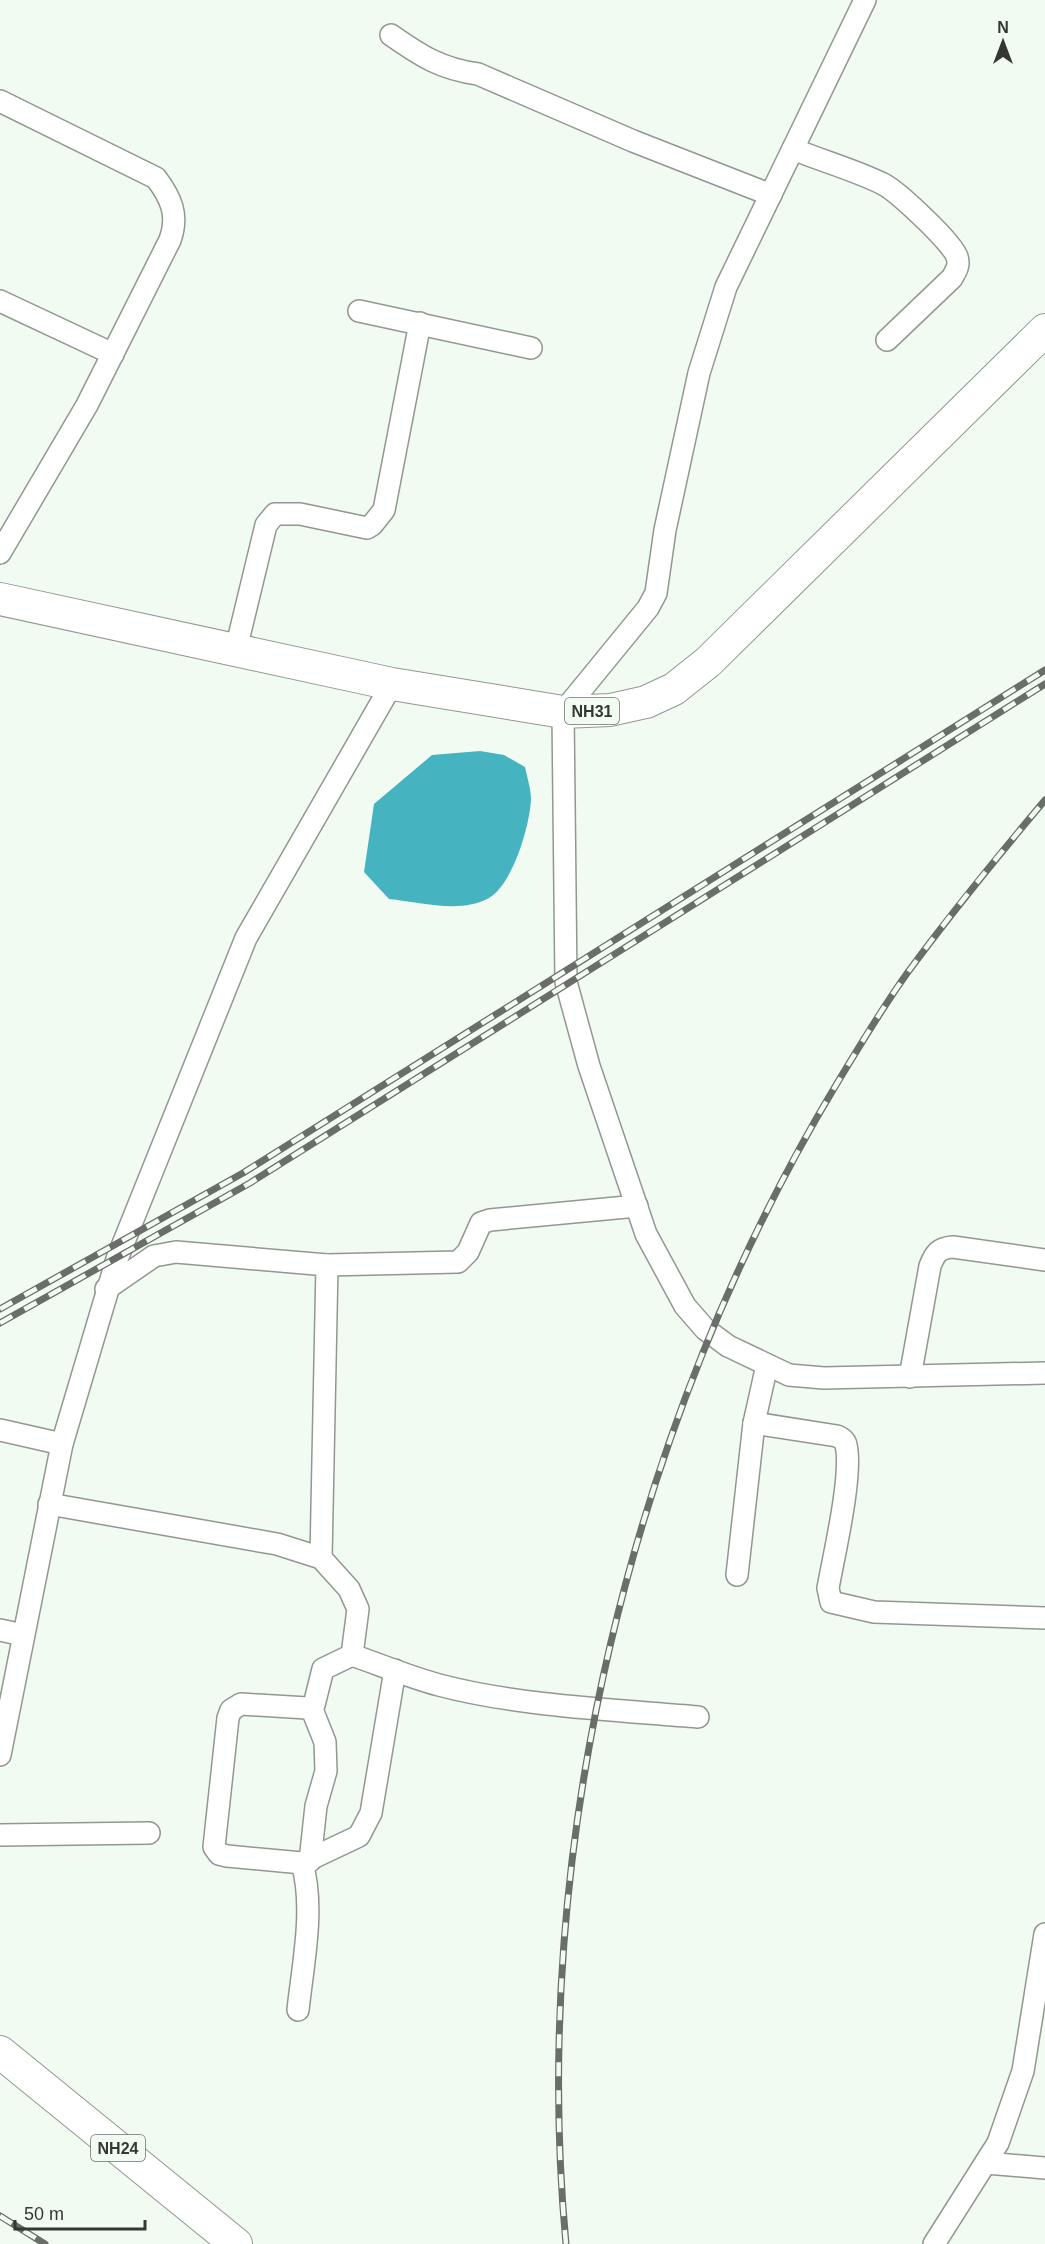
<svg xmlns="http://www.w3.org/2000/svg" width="1045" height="2244" viewBox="0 0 1045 2244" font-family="Arial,sans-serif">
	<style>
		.water { fill: #45b3c0 }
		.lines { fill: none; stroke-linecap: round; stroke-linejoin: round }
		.minor-casing { stroke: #90988f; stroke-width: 24 }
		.highway-casing { stroke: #90988f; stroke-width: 34 }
		.minor { stroke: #fff; stroke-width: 21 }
		.highway { stroke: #fff; stroke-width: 32 }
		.rail-casing { stroke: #6a6e69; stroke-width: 7 }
		.rail { stroke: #f2fbf2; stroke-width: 4.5; stroke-dasharray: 14; stroke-linecap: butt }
		.labels { text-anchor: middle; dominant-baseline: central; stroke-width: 4.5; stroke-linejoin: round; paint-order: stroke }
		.shield { fill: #f2fbf2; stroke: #6d726c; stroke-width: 1.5 }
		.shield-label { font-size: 16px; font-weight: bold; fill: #343733 }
	</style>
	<rect width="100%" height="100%" fill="#f2fbf2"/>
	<path class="water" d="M480,751L504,755L525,767C527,777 531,789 531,799C530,825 513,884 489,898C461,914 419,902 389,899L364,872L374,804L432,755Z"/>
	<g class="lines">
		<g class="minor-casing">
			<g id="minor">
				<polyline points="865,0 726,287 699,373 665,530 656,593 648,608 563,712 566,982 589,1066 646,1234 685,1306 705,1329 728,1346 789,1375 824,1378 1045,1373"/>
				<path d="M391,35C421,56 441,69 478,74L633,141L771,195"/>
				<path d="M0,101L156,178C171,198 179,215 170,240L87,405L0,553"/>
				<path d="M793,149C822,161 855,170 883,184C897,191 953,243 957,257C960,265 956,271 952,278L887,340"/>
				<polyline points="0,301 113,354"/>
				<polyline points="359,311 531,348"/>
				<polyline points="236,649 266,525 275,514 300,514 367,528 372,525 384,510 420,323"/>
				<polyline points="327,1265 458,1262 468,1252 481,1223 490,1220 637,1206"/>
				<polyline points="106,1289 154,1256 176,1252 327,1265 321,1558"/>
				<path d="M910,1377L930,1266C935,1253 939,1248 953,1247L1045,1260"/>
				<path d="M754,1423L837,1436C841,1438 845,1440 846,1445C853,1474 834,1555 828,1588L831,1602L874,1612L1045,1618"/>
				<polyline points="0,1430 62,1444"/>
				<path d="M49,1504L277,1544L321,1558L349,1589L358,1609L352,1655L323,1669L314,1705L307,1708L241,1704L231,1710L228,1718L214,1847L219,1854L227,1856L302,1863C315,1908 303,1963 298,2010"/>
				<polyline points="737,1575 754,1423 767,1365"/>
				<polyline points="0,1630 23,1635"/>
				<path d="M352,1655C381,1665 409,1677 439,1685C518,1706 616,1710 698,1717"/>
				<polyline points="0,1755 62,1444 117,1259 246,938 392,684"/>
				<polyline points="0,1835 149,1833"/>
				<polyline points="310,1861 316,1806 326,1771 325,1742 311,1707"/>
				<polyline points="302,1863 359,1836 371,1813 395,1670"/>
				<polyline points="986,2163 1045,2168"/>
				<polyline points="934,2244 998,2143 1023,2071 1045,1934"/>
			</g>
		</g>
		<g class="highway-casing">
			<g id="highway">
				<polyline points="0,599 392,684 563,712 610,710 646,702 674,689 708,662 1045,330"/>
				<polyline points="0,2052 236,2244"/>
			</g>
		</g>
		<use href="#minor" class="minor"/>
		<use href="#highway" class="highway"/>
		<g class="rail-casing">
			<g id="rail">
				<polyline points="0,1309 243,1173 1045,670"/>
				<polyline points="0,1323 250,1183 1045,684"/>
				<polyline points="0,2216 45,2244"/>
				<path d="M566,2244C529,1849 632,1424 836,1085C859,1047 882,1008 908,972C951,913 998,856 1045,800"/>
			</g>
		</g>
		<use href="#rail" class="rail"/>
	</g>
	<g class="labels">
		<g class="shield">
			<rect x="565" y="698" width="54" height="26" rx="4.5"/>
			<rect x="91" y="2135" width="54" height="26" rx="4.5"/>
		</g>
		<g class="shield-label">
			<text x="592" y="711">NH31</text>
			<text x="118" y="2148">NH24</text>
		</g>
	</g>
	<g transform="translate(1003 42)" stroke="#f2fbf2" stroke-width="4.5" paint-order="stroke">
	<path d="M0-4.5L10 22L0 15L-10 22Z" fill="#343733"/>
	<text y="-9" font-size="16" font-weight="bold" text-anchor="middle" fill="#343733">N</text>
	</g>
	<path d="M15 2220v9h130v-9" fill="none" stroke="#343733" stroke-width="3"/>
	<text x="24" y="2220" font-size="18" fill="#343733" stroke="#f2fbf2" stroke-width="4.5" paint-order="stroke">50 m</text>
</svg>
